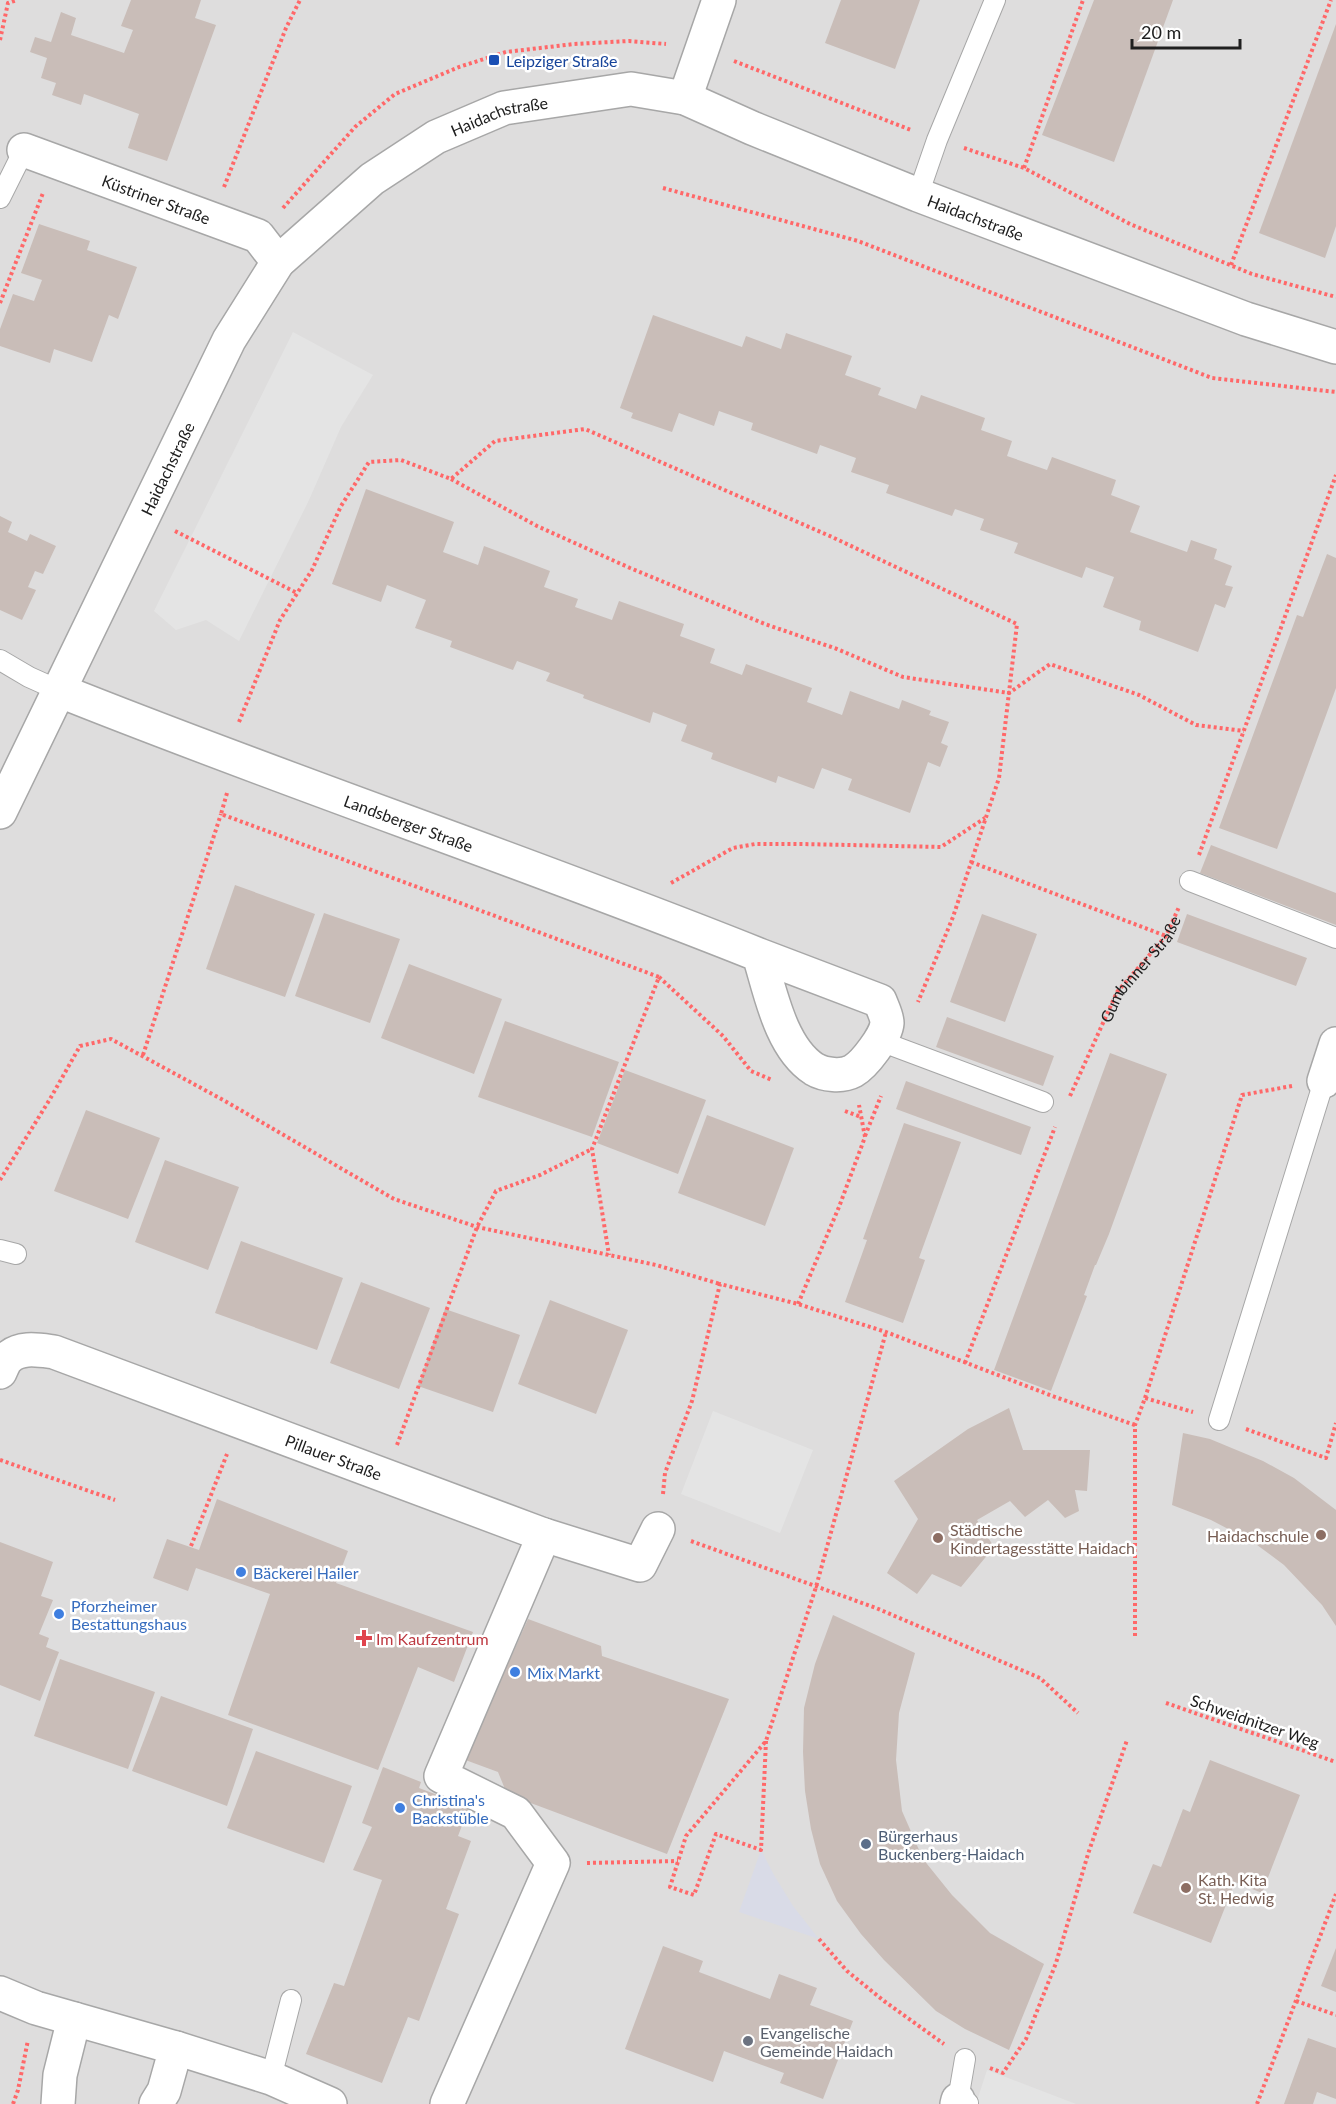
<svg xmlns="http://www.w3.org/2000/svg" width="1336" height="2104" viewBox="0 0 1336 2104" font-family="Lato,sans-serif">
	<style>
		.residential { fill: #dedddd }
		.parking { fill: #e4e4e4 }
		.plaza { fill: #d9dbe7 }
		.building { fill: #c9bdb8 }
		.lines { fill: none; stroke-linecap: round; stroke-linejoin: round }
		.lane-casing { stroke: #a7a7a7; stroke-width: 22 }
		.street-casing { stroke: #a7a7a7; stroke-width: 36 }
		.path { stroke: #ff6869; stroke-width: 4; stroke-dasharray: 3 3; stroke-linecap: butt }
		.lane { stroke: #fff; stroke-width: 20 }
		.street { stroke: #fff; stroke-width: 33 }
		.transit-dot { fill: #1a4fb4; stroke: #fff; stroke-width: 2 }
		.education-dot { fill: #8d6e63; stroke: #fff; stroke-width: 2 }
		.shop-dot { fill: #3f7fe0; stroke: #fff; stroke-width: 2 }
		.health-dot { fill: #e0444e; stroke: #fff; stroke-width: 2 }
		.service-dot { fill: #5c6f8a; stroke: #fff; stroke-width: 2 }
		.worship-dot { fill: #6b7280; stroke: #fff; stroke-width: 2 }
		.labels { text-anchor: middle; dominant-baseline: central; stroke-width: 5; stroke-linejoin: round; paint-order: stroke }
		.transit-label { font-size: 16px; fill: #164399; stroke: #fff; text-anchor: start }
		.street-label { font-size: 16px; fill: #202020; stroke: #fff }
		.education-label { font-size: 16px; fill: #785e54; stroke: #fff; text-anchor: start }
		.shop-label { font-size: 16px; fill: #366cbe; stroke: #fff; text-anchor: start }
		.health-label { font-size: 16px; fill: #be3a42; stroke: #fff; text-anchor: start }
		.service-label { font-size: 16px; fill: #4e5e75; stroke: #fff; text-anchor: start }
		.worship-label { font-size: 16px; fill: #5b616d; stroke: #fff; text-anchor: start }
	</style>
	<rect width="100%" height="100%" fill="#f1ece5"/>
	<rect class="residential" x="0" y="0" width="1336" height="2104"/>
	<g class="parking">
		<polygon points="293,332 373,375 341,427 309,500 239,641 206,620 176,630 154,611"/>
		<polygon points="713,1411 813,1450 780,1533 681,1494"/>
		<polygon points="987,2070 1076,2104 976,2104"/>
	</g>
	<polygon class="plaza" points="761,1850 774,1875 793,1906 819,1939 739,1912"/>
	<g class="building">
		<polygon points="131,0 201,0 195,18 216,25 167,161 128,148 139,114 84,94 81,105 52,95 56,83 41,78 47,58 30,52 35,37 51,42 61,12 76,18 71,35 124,53 133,30 121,26"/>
		<polygon points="841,0 920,0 895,69 825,43"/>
		<polygon points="1094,0 1173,0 1114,162 1042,135"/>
		<polygon points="1336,24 1336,226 1325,258 1259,233"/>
		<polygon points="39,224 90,241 87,250 137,267 118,319 109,315 92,362 54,349 50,363 0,346 0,329 13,294 34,301 42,280 21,273"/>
		<polygon points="653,315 742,347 746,336 781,349 786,333 852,356 845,375 881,388 878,395 916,409 921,395 985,418 981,430 1012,441 1007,456 1047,470 1052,457 1116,480 1111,495 1140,506 1130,532 1187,552 1191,540 1217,549 1214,559 1232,566 1225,585 1233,587 1225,608 1215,604 1198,652 1139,630 1141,621 1103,607 1114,577 1086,567 1082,578 1014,553 1018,543 980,530 984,519 955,509 952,516 886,493 889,485 851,472 856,458 820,445 817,454 751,430 753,423 719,411 714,426 679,413 672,432 631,418 633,413 620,408"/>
		<polygon points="366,489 454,522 443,552 478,565 484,546 550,571 544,587 578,599 575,607 612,620 619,601 684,624 680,636 715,649 710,663 742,675 746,664 812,688 807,702 842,715 850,691 899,709 902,700 931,711 929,715 949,722 941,743 948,746 940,767 928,762 910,813 848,790 852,779 822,768 814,789 778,776 776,783 711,759 713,753 681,741 687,725 653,712 650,723 583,698 584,695 546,681 550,673 517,661 513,670 450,647 452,641 415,628 426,600 387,585 381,602 332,584"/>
		<polygon points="0,516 12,522 8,532 27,541 30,534 56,546 43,574 35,571 28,587 36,590 22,620 0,610"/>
		<polygon points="1327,554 1336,558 1336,688 1277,849 1219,828 1297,615 1303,617"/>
		<polygon points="1211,845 1336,893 1336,925 1200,873"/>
		<polygon points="235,885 315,914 285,997 206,969"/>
		<polygon points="324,913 400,939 370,1023 295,996"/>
		<polygon points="982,914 1037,934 1005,1022 950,1002"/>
		<polygon points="1187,914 1307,958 1296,986 1177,942"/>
		<polygon points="409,964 502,999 474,1074 381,1038"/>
		<polygon points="947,1017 1054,1056 1043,1086 936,1047"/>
		<polygon points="505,1021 619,1062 592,1137 478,1097"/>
		<polygon points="1110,1053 1167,1074 1109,1234 1096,1265 1095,1265 1084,1295 1087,1296 1051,1391 994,1370"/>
		<polygon points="625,1070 706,1100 678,1174 597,1143"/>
		<polygon points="906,1081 1031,1127 1021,1155 896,1109"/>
		<polygon points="86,1110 160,1138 128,1219 54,1191"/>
		<polygon points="707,1115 794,1148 765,1226 678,1193"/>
		<polygon points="904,1123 961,1142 919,1258 925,1260 903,1323 845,1302 867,1240 863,1239"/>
		<polygon points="165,1160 239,1187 208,1270 135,1242"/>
		<polygon points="241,1241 343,1278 317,1350 215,1313"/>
		<polygon points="361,1282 430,1308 399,1389 330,1363"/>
		<polygon points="550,1300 628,1330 596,1414 518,1384"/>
		<polygon points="445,1309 520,1335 493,1412 418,1386"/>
		<polygon points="1009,1408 1023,1450 1090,1450 1087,1491 1075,1490 1079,1511 1065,1518 1048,1500 1025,1517 1010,1501 977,1520 994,1547 961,1587 932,1574 917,1594 887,1573 918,1519 894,1481 968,1429"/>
		<polygon points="1183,1433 1210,1439 1263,1461 1294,1478 1336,1510 1336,1626 1322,1605 1284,1565 1253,1542 1211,1520 1172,1505"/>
		<polygon points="217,1499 348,1551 336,1583 473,1632 454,1682 418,1667 378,1770 228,1715 270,1594 196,1568 188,1591 153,1578 167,1539 199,1550"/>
		<polygon points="0,1542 53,1562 41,1596 53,1600 39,1634 49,1638 46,1647 59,1652 40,1701 0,1685"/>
		<polygon points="833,1615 915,1653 899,1713 896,1760 902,1811 923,1859 952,1895 990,1933 1044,1964 1009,2050 965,2029 936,2011 884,1960 861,1934 837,1901 820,1864 811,1829 805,1791 803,1752 804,1708 815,1664"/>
		<polygon points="528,1619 601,1646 602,1656 729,1699 667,1854 507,1794 498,1772 460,1758 492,1672 511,1657"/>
		<polygon points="60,1659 155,1692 128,1769 34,1736"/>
		<polygon points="161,1696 253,1729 227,1806 132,1771"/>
		<polygon points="256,1751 352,1786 324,1863 227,1828"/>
		<polygon points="1210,1760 1300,1795 1262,1893 1235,1882 1211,1943 1133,1913 1153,1864 1161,1867 1183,1809 1190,1812"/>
		<polygon points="383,1767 421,1782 419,1788 469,1807 458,1836 471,1841 446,1909 459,1914 419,2021 408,2017 382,2083 306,2054 334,1983 344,1986 382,1880 353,1870 372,1827 362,1823"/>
		<polygon points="663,1946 703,1961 699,1972 770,1999 779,1974 817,1988 810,2005 853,2021 823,2099 780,2083 784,2073 724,2051 713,2082 625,2049"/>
		<polygon points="1336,1948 1336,1992 1321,1986"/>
		<polygon points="1308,2038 1336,2048 1336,2099 1317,2092 1313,2104 1284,2104"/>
	</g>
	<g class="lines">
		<g class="lane-casing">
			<g id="lane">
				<polyline points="918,195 937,140 995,0"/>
				<polyline points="0,198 24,150"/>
				<polyline points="0,660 29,677 58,690"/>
				<polyline points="1190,881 1336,938"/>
				<polyline points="880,1041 1043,1102"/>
				<polyline points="0,1250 16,1254"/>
				<polyline points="1219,1420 1324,1081"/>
				<polyline points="965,2059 958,2100 968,2103"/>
				<polyline points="271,2078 291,2000"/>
			</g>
		</g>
		<g class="street-casing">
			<g id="street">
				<polyline points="685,98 719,0"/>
				<path id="s2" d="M24,150L258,236L278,262"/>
				<path id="s3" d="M58,690C290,783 527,862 759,955C770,990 780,1047 814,1069C824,1075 842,1077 853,1071C865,1064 886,1036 887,1023C887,1016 882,1007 880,1001L759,955"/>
				<path id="s4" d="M0,812L229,340L278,262L372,179L436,137L504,108L631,89L685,98L752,128L918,195L1246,319L1336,347"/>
				<polyline points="1324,1081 1336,1044"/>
				<path id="s5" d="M0,1372C2,1368 4,1362 7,1359C19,1346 39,1350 54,1352L544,1535L640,1565L658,1529"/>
				<polyline points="0,1993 36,2008 176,2048 164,2091 156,2104"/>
				<polyline points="176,2048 271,2078 330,2104"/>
				<polyline points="58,2104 60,2075 74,2019"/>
				<polyline points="447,2104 553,1863 516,1813 441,1776 544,1535"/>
				<polyline points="957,2104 958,2100"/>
			</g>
		</g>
		<g class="path">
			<polyline points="0,40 8,3 17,0"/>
			<polyline points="734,61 911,130"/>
			<polyline points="964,148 1024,168 1130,224 1252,274 1336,297"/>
			<polyline points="1024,168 1083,0"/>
			<polyline points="224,187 286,28 300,0"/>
			<polyline points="663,188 858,241 1212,378 1336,392"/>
			<polyline points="283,208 355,127 395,94 459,67 506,52 574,44 629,41 666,44"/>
			<polyline points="1231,265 1331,0"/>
			<polyline points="0,303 43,193"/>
			<polyline points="451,479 537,526 630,568 765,624 837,649 903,677 1009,693 1050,664 1139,695 1196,725 1244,731"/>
			<polyline points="175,531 297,593"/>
			<polyline points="239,722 280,620 312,570 341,506 369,462 401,460 451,479 495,441 585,429 832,537 1017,624 999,778 953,917 918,1002"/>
			<polyline points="227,793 221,814 659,977 592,1149 609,1255"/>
			<polyline points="1199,855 1336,475"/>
			<polyline points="971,862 1166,936"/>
			<polyline points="671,883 733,848 755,844 802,844 941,847 985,818"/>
			<polyline points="659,977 723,1036 751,1071 772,1080"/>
			<polyline points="143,1055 221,814"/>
			<path id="s1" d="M1070,1096L1117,992L1166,936L1179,907"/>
			<polyline points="845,1111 861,1117"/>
			<polyline points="865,1136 881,1096"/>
			<polyline points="0,1180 50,1099 80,1046 111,1039 225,1101 394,1199 477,1227 656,1265 720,1284"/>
			<polyline points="798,1304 839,1207 865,1137 859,1105"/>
			<polyline points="965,1363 1055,1127"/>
			<polyline points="1145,1398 1242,1095 1292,1086"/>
			<polyline points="1246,1429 1326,1458 1336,1423"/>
			<polyline points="397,1445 477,1227 496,1191 540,1175 592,1149"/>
			<polyline points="0,1460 115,1500"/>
			<polyline points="663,1494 665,1473 692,1401 720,1284 798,1304 886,1332 1055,1397 1135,1425"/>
			<polyline points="691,1541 876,1608 1040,1678 1078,1713"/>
			<polyline points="191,1546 227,1454"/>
			<polyline points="1135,1636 1135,1425 1145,1398 1193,1412"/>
			<polyline points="1166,1703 1336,1762"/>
			<polyline points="766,1741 761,1850 716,1834 694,1895 670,1887 686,1836 766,1741 816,1587 886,1332"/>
			<polyline points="587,1863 678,1861"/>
			<polyline points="819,1939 847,1971 884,2001 944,2044"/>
			<polyline points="1296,2001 1336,2015"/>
			<polyline points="990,2068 1003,2073 1026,2039 1056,1963 1088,1854 1127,1740"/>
			<polyline points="13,2104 18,2090 28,2040"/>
			<polyline points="1257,2104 1336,1894"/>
		</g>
		<use href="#lane" class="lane"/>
		<use href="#street" class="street"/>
	</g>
	<rect class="transit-dot" x="488" y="54" width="12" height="12" rx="3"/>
	<g class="education-dot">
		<circle cx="1321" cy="1535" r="6"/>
		<circle cx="938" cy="1538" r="6"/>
		<circle cx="1186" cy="1888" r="6"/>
	</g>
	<g class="shop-dot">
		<circle cx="241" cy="1572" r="6"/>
		<circle cx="59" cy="1614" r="6"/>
		<circle cx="515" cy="1672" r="6"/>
		<circle cx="400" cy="1808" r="6"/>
	</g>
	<path class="health-dot" d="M361 1629h6v6h6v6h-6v6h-6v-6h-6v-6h6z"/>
	<circle class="service-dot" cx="866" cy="1844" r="6"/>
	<circle class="worship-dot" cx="748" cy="2041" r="6"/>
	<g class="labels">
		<g class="transit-label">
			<text x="506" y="60">Leipziger Straße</text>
		</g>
		<g class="street-label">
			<text stroke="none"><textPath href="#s4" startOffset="886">Haidachstraße</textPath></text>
			<text stroke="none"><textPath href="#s2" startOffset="141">Küstriner Straße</textPath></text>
			<text stroke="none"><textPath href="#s4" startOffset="1390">Haidachstraße</textPath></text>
			<text stroke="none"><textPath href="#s4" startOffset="382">Haidachstraße</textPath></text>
			<text stroke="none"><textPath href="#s3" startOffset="375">Landsberger Straße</textPath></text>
			<text stroke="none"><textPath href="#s1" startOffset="146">Gumbinner Straße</textPath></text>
			<text stroke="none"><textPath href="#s5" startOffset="363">Pillauer Straße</textPath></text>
			<text transform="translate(1255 1721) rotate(19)">Schweidnitzer Weg</text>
		</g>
		<g class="education-label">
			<text x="950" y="1529">Städtische<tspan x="950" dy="18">Kindertagesstätte Haidach</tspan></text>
			<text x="1309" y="1535" text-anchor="end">Haidachschule</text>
			<text x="1198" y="1879">Kath. Kita<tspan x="1198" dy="18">St. Hedwig</tspan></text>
		</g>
		<g class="shop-label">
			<text x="253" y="1572">Bäckerei Hailer</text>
			<text x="71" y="1605">Pforzheimer<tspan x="71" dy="18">Bestattungshaus</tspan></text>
			<text x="527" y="1672">Mix Markt</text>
			<text x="412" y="1799">Christina's<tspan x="412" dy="18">Backstüble</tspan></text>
		</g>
		<g class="health-label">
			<text x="376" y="1638">Im Kaufzentrum</text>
		</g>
		<g class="service-label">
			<text x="878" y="1835">Bürgerhaus<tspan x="878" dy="18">Buckenberg-Haidach</tspan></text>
		</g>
		<g class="worship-label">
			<text x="760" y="2032">Evangelische<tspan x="760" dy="18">Gemeinde Haidach</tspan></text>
		</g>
	</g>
	<path d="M1132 39v9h108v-9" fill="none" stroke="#202020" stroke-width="3"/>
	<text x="1141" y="39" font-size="18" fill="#202020" stroke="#ffffff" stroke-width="4.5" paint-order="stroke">20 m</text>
</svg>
